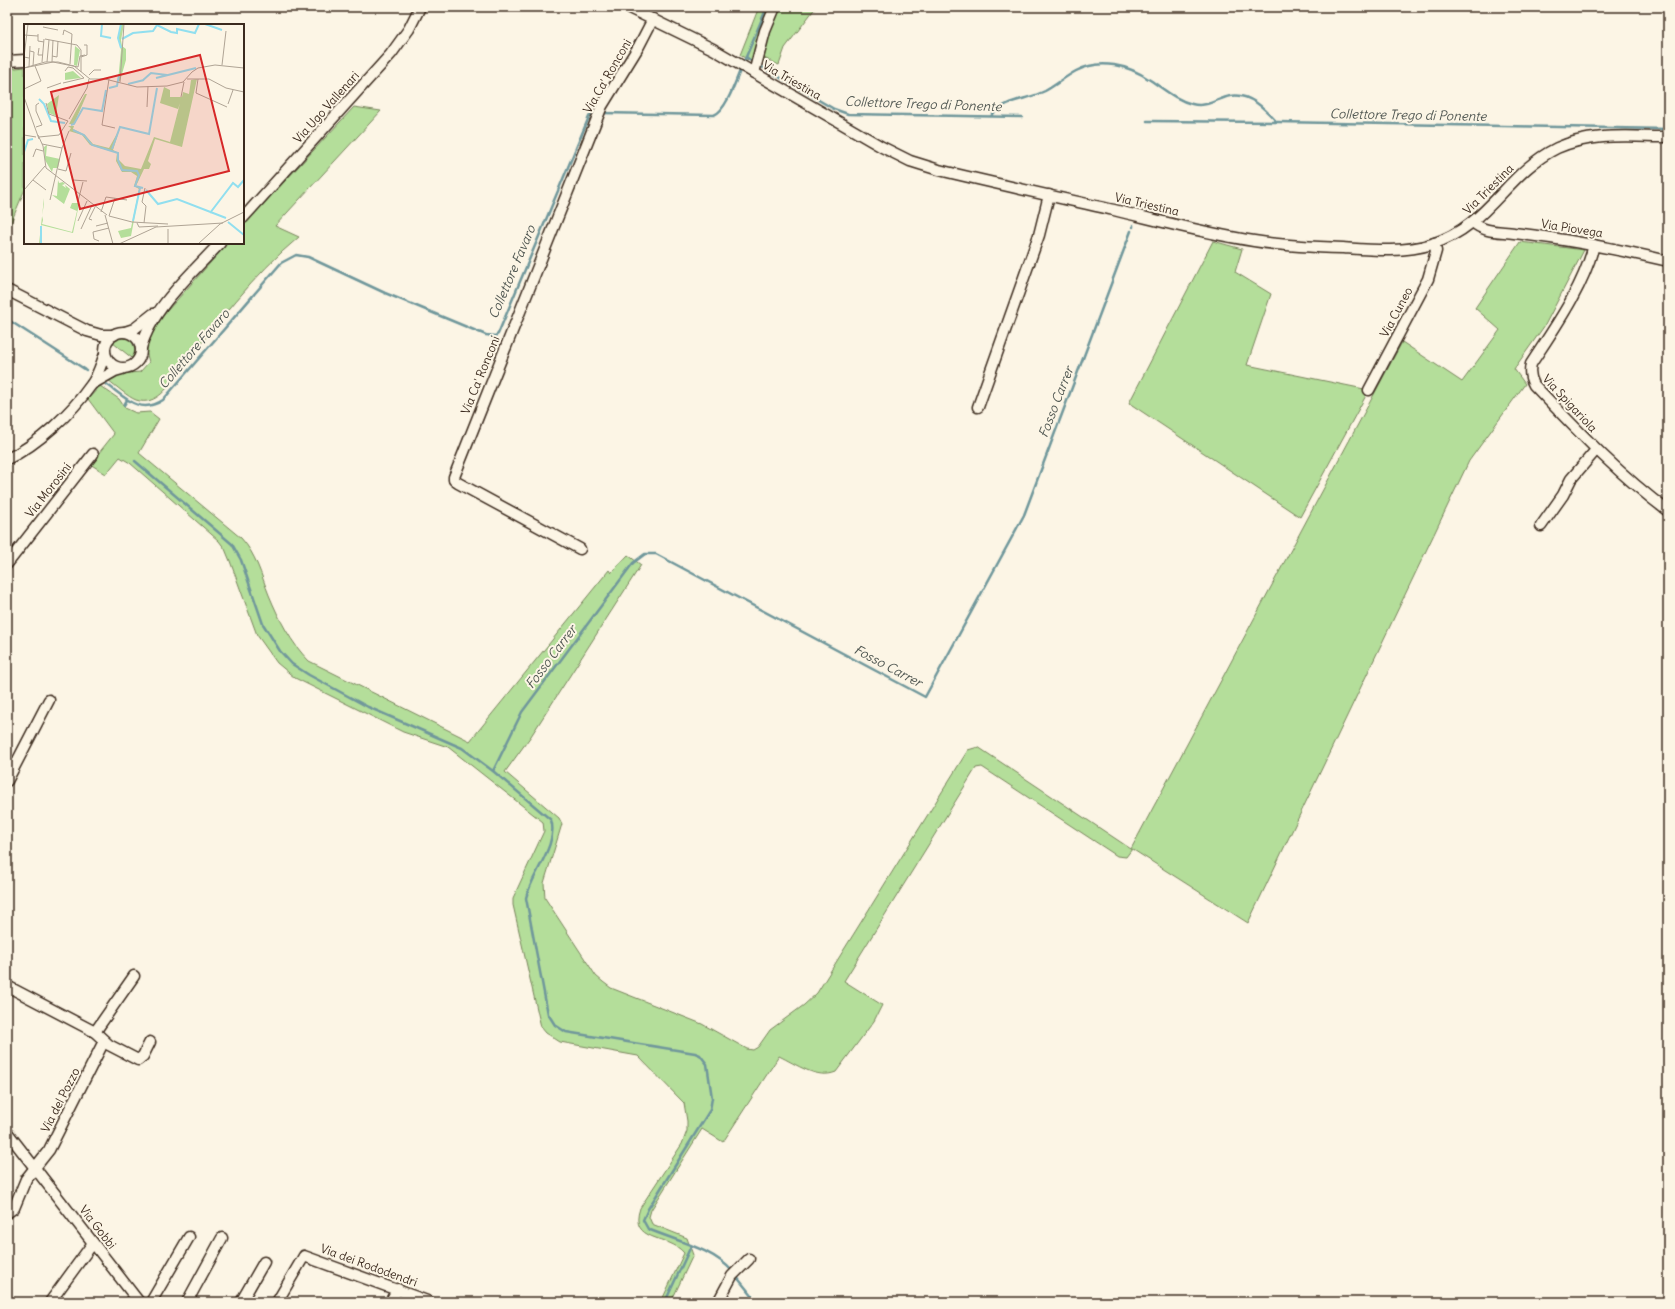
<svg xmlns="http://www.w3.org/2000/svg" width="1675" height="1309" viewBox="0 0 1675 1309" font-family="Delius,sans-serif">
	<style>
		.green { fill: #b4de9a; stroke: #78845c }
		.lines { fill: none; stroke-linecap: round; stroke-linejoin: round }
		.stream { stroke: #6f979b; stroke-width: 2.5 }
		.minor-casing { stroke: #3b2a1e; stroke-width: 13 }
		.minor { stroke: #fcf5e5; stroke-width: 10 }
		.labels { text-anchor: middle; dominant-baseline: central; stroke-width: 4; stroke-linejoin: round; paint-order: stroke }
		.street-label { font-size: 12px; fill: #3b2a1e; stroke: #fcf5e5 }
		.water-label { font-size: 13px; font-style: italic; fill: #505752; stroke: #fcf5e5 }
		.inset-river { fill: none; stroke: #91dfef; stroke-width: 2 }
		.inset-road { fill: none; stroke: #afa495; stroke-width: 1 }
		.view { fill: #d62828; fill-opacity: 0.15; stroke: #d62828; stroke-width: 2 }
		.inset-edge { fill: none; stroke: #3b2a1e; stroke-width: 2 }
	</style>
	<rect width="100%" height="100%" fill="#fcf5e5"/>
	<filter id="ink" filterUnits="userSpaceOnUse"><feTurbulence type="fractalNoise" baseFrequency=".025" numOctaves="2"/><feDisplacementMap in="SourceGraphic" scale="8" xChannelSelector="R" yChannelSelector="G"/><feConvolveMatrix kernelMatrix="1 2 1 2 8 2 1 2 1" color-interpolation-filters="sRGB"/></filter>
	<g filter="url(#ink)">
		<g class="green">
			<polygon points="759,7 816,7 785,48 779,65 764,58 761,68 740,55"/>
			<polygon points="25,67 25,189 7,232 7,69"/>
			<path d="M354,107L381,111L275,226L299,237C253,275 217,325 179,370C171,385 156,407 136,400C128,397 116,386 108,380L119,374L140,372L149,362L145,348L149,331L228,243H243V226Z"/>
			<polygon points="1213,241 1242,249 1235,272 1271,294 1247,365 1369,390 1300,517 1129,403"/>
			<path d="M1520,242L1584,250L1545,325L1514,369L1525,384L1469,461L1248,923L1132,849L1126,857L1117,856L982,767L976,768L844,981L882,1005L874,1021L836,1072C817,1080 796,1064 779,1056L723,1142L702,1129L651,1210L649,1217L652,1224L687,1238L693,1255L671,1302H661L684,1253C669,1234 628,1243 640,1208L682,1144L687,1131V1121L684,1103L638,1056L560,1042L546,1033L541,1027L513,905V898L544,831L543,822L448,747L403,732L295,678L277,663L257,635L230,561L225,549L219,541L130,463L120,457L106,474L90,464L114,434L88,399L100,386L119,399L125,408L136,413L150,412L159,419L139,453L241,538C256,554 261,575 269,595C279,619 291,643 309,661L470,741L609,570L611,573L628,555L641,565L531,736L505,772L559,818L562,824L544,883L545,898L596,976L603,982L611,988L702,1024L747,1049L753,1050L758,1047L770,1030L804,1005L817,993L968,750L978,747L1131,849L1402,342L1462,382L1500,330L1475,308Z"/>
			<path d="M123,338C133,339 138,349 132,358L113,343L119,339Z"/>
		</g>
		<g class="lines">
			<g class="stream">
				<polyline points="746,57 750,60"/>
				<polyline points="743,64 767,7"/>
				<polyline points="762,67 834,109 848,114 1022,117"/>
				<path d="M602,113L714,115C726,111 736,80 741,68"/>
				<path d="M991,116C1007,98 1025,101 1045,91C1056,85 1065,77 1076,71C1100,58 1129,65 1150,80C1164,89 1176,100 1192,104C1206,108 1217,99 1230,96C1249,92 1265,109 1276,121"/>
				<polyline points="1147,121 1277,122 1668,129"/>
				<polyline points="1133,227 1133,225"/>
				<polyline points="7,319 86,370"/>
				<path d="M105,383C124,396 139,416 163,400L281,263L296,255L308,257L385,293L486,335L495,336L498,334L589,117L591,114L595,113"/>
				<polyline points="124,405 127,400"/>
				<path d="M135,461L232,544L241,560L263,624L280,651L292,664L309,675L368,707L462,748L493,771L551,820C559,844 531,875 526,898L548,1014L555,1025L566,1032L695,1053L700,1055L707,1064L712,1098L710,1110L648,1209L643,1220L648,1229C676,1241 712,1248 733,1272"/>
				<polyline points="493,771 522,712 633,563 645,554 656,554 925,697 1024,515 1131,231"/>
				<polyline points="736,1276 757,1302"/>
				<polyline points="665,1302 691,1246"/>
			</g>
			<g class="minor-casing">
				<g id="minor">
					<path d="M627,7L713,49L882,147L910,161L939,170C997,184 1056,197 1114,210C1160,221 1207,234 1254,241C1284,246 1313,247 1343,248C1372,250 1404,253 1432,244C1489,226 1506,173 1557,148C1591,132 1632,137 1668,137"/>
					<polyline points="7,61 25,60"/>
					<polyline points="754,73 765,31 775,7"/>
					<polyline points="243,218 391,54 409,29 420,7"/>
					<path d="M1473,222C1484,233 1500,231 1514,233C1566,239 1617,249 1668,261"/>
					<path d="M1594,245C1583,288 1555,327 1531,364C1529,372 1530,378 1534,385C1578,431 1617,473 1668,511"/>
					<polyline points="7,290 87,331 101,335 114,335"/>
					<circle cx="123" cy="350" r="18"/>
					<polyline points="125,332 134,329 153,314"/>
					<path d="M141,348C151,309 193,272 220,243"/>
					<polyline points="92,384 115,371 122,369"/>
					<polyline points="1369,390 1428,279 1436,251 1434,243"/>
					<polyline points="978,407 1039,235 1049,195"/>
					<path d="M7,459C38,445 72,412 91,385C98,376 101,364 105,354"/>
					<polyline points="1541,526 1563,495 1571,479 1596,450"/>
					<polyline points="580,549 458,483 454,480 454,477 602,106 639,46 653,19"/>
					<polyline points="7,564 93,454"/>
					<polyline points="7,781 49,700"/>
					<polyline points="7,986 95,1032 109,1045 138,1060 143,1056 150,1042"/>
					<polyline points="95,1032 134,976"/>
					<polyline points="7,1132 139,1302"/>
					<polyline points="7,1213 14,1208 26,1179 49,1150 104,1041"/>
					<polyline points="50,1302 93,1243"/>
					<polyline points="151,1302 189,1237"/>
					<polyline points="187,1302 222,1238"/>
					<polyline points="241,1302 264,1262"/>
					<polyline points="277,1302 304,1256 430,1302"/>
					<polyline points="390,1302 398,1289"/>
					<polyline points="718,1302 732,1276 749,1259"/>
				</g>
			</g>
			<use href="#minor" class="minor"/>
		</g>
	</g>
	<g class="labels">
		<g class="street-label">
			<text transform="translate(607 76) rotate(-60)">Via Ca' Ronconi</text>
			<text transform="translate(792 80) rotate(30)">Via Triestina</text>
			<text transform="translate(326 107) rotate(-48)">Via Ugo Vallenari</text>
			<text transform="translate(1488 189) rotate(-45)">Via Triestina</text>
			<text transform="translate(1147 204) rotate(13)">Via Triestina</text>
			<text transform="translate(1572 228) rotate(9)">Via Piovega</text>
			<text transform="translate(1396 312) rotate(-62)">Via Cuneo</text>
			<text transform="translate(480 375) rotate(-68)">Via Ca' Ronconi</text>
			<text transform="translate(1570 403) rotate(47)">Via Spigariola</text>
			<text transform="translate(48 490) rotate(-52)">Via Morosini</text>
			<text transform="translate(60 1100) rotate(-63)">Via del Pozzo</text>
			<text transform="translate(98 1227) rotate(52)">Via Gobbi</text>
			<text transform="translate(369 1265) rotate(20)">Via dei Rododendri</text>
		</g>
		<g class="water-label">
			<text transform="translate(923 104) rotate(2)">Collettore Trego di Ponente</text>
			<text transform="translate(1408 115) rotate(1)">Collettore Trego di Ponente</text>
			<text transform="translate(512 272) rotate(-67)">Collettore Favaro</text>
			<text transform="translate(194 349) rotate(-49)">Collettore Favaro</text>
			<text transform="translate(1056 402) rotate(-69)">Fosso Carrer</text>
			<text transform="translate(551 657) rotate(-53)">Fosso Carrer</text>
			<text transform="translate(888 666) rotate(28)">Fosso Carrer</text>
		</g>
	</g>
	<g transform="translate(24 24)">
		<rect width="220" height="220" fill="#fcf5e5"/>
		<path d="M97,0H100L97,16L98,22L102,25V36L96,57H94L97,26L94,13ZM51,22L56,26L53,42L50,41ZM49,47L57,54L41,56V49ZM173,55L158,123L131,115L124,137L127,140L125,145H120L112,162L116,164L107,212L97,214L94,207L107,204L115,165L110,162L113,152L107,148H98L92,137L93,129L66,121L58,111L45,107L47,104L44,102H50L49,105L61,111L69,120L85,124L96,104L89,126L95,129V136L101,142L117,145L130,113L146,118L156,79L154,85L136,79L140,63L146,66V73H158L159,68L165,70L167,56ZM61,70H63L50,100H45ZM35,71L32,91V92L25,89L23,80ZM23,121L22,132L36,135L34,144H29L28,148L21,136L20,123ZM34,156L35,159L39,158L41,160L38,161L42,164L41,161L46,165L40,180L28,171L33,172ZM20,174V180L18,192L19,196L18,200L48,208L53,187L46,184L48,179H55L54,185L49,209L17,201L18,219L15,220Z" fill="#b4de9a"/>
		<path class="inset-river" d="M78,0L77,12L87,14M97,0L94,14L97,24M181,0L198,6M98,15L109,9L129,7L133,1L147,8L153,9V5L171,9L175,0M132,54L172,44M118,57L127,49L143,51M104,60L120,56M85,64L93,62L95,51M15,75L20,80L27,97L41,99M47,101L50,100L59,84L78,87L82,66M49,106L60,111L68,121L94,129V136L98,146L113,147L115,151L111,162L119,164M88,125L96,103L125,110L133,64M0,128L4,116L9,115M122,166L134,180L153,175L202,194M186,189L209,159L214,163L220,156M109,197L116,164M204,198L220,211M17,202V220"/>
		<path class="inset-road" d="M4,0L0,33L5,34M19,3L34,6M14,10V17L20,18M0,11L14,12M39,11L40,6L48,10L46,40M21,15L53,21L57,26V33M15,24L14,31H19M6,27L10,28L9,42M28,32L33,33L34,17M18,38L20,15M23,38L25,16M28,38L29,16M198,41L202,7M5,43L6,22M0,44L21,38H34L50,42L66,55M0,44L29,38L54,43L56,32L61,31M57,48V33L63,31V21H60M65,51L70,46H77M66,55H81L113,63L143,62L159,58L168,48L174,44L191,41L220,44M85,55L78,101L91,104M163,55H185L202,64L220,68M174,55L172,69L203,83M96,58L100,0M39,59L60,54L49,44L44,43L41,47M23,64L37,59M0,65L17,57L11,42M0,73L15,115M157,73L160,58M22,79L25,90L44,97M204,80L209,66M123,83L124,62M45,95L63,64L65,55M12,103L18,101L12,87V81L15,79M0,111L12,113M14,111L19,122L22,144L83,191M15,113L35,111L44,97M18,120L38,124L26,176M38,124L45,107M9,133L12,125L19,127M34,145L42,147L47,129M9,156L22,166M49,156L63,157M0,166L21,142M54,177L59,158M77,188L82,173L103,176M81,191L89,220M85,192L108,198L144,200M85,192L91,174M68,196L65,195L71,183M54,197L63,177M113,199L115,203L134,202M120,199L122,182L118,178L121,164M72,202L84,199M57,205L68,181M144,205V220M75,217L70,215L69,208L85,204M95,220L132,203L199,199M174,220L196,200L220,188"/>
		<path class="view" d="M176,31L205,147L56,185L27,68Z"/>
		<rect width="220" height="220" class="inset-edge"/>
	</g>
	<rect width="1675" height="1309" fill="none" stroke="#fcf5e5" stroke-width="24"/>
	<rect x="12" y="12" width="1651" height="1285" fill="none" stroke="#3b2a1e" stroke-width="1.5" filter="url(#ink)"/>
</svg>
